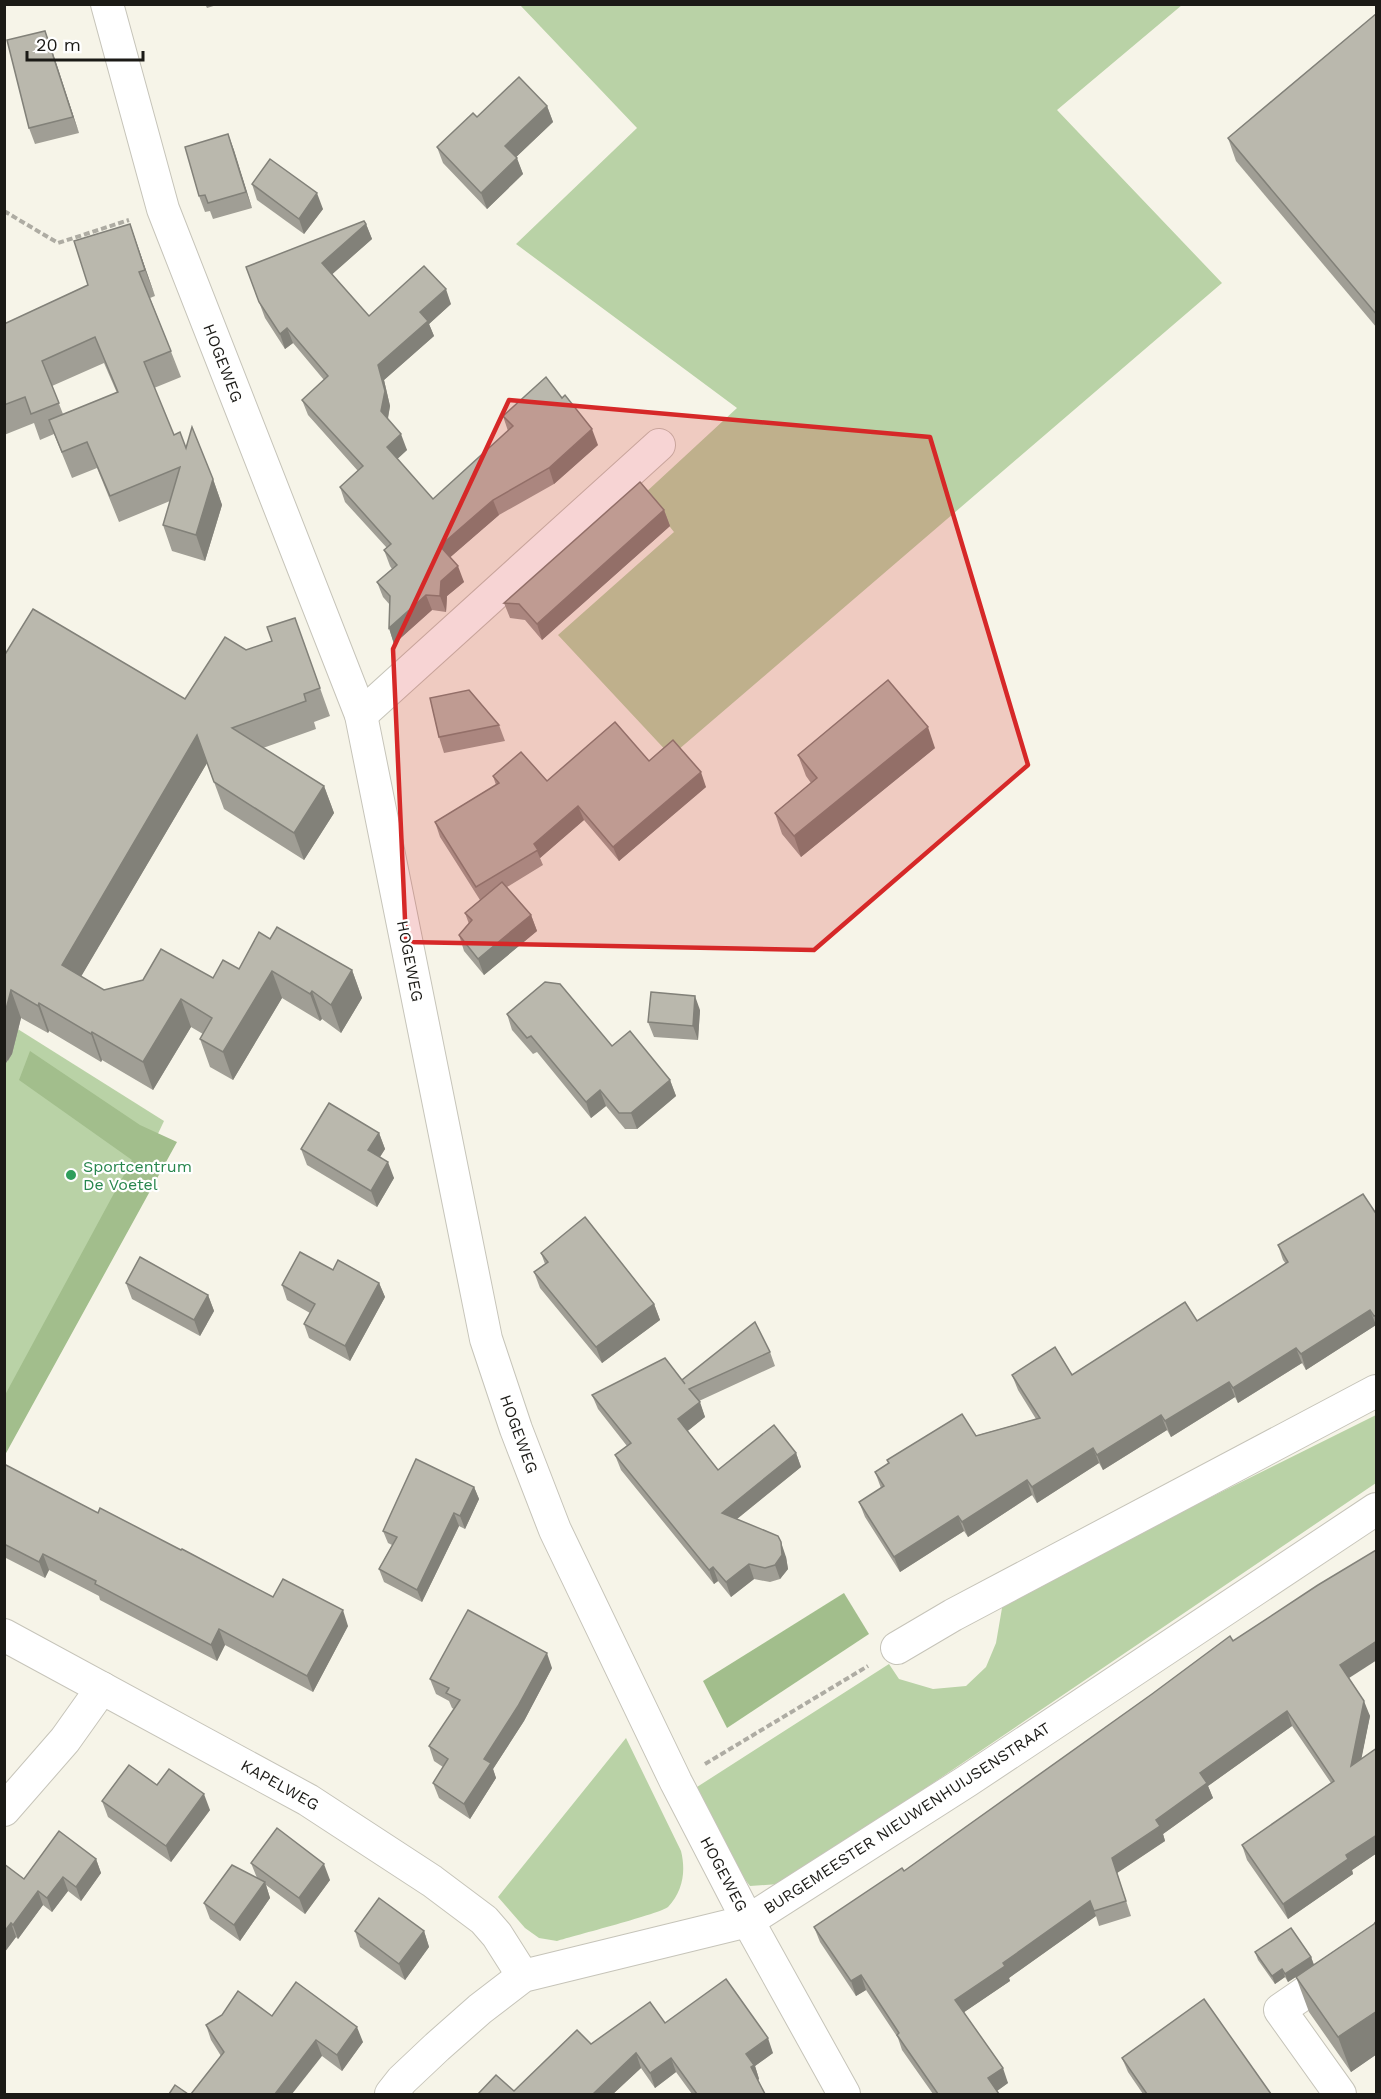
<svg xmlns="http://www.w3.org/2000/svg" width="1381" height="2099" viewBox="0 0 1381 2099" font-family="'Work Sans',sans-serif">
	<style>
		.green { fill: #b9d2a6 }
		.forest { fill: #a2be8c }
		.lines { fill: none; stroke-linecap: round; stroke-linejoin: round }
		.minor-casing { stroke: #c6c4b9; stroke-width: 34 }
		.path { stroke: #aeaca3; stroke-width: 4; stroke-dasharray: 6 3; stroke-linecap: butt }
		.minor { stroke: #fff; stroke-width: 32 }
		.wall { fill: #a09e95; fill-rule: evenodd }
		.shaded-wall { fill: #828179 }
		.building { fill: #bab8ad; stroke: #828179; stroke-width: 1.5 }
		.marked { fill: #d62828; fill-opacity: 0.2; stroke: #d62828; stroke-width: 4.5; stroke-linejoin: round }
		.leisure-dot { fill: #2e9e5b; stroke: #fff; stroke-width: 2 }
		.labels { text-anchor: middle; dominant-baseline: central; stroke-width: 4.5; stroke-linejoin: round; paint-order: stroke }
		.street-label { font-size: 16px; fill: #1b1a16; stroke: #fff }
		.leisure-label { font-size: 16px; fill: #27864d; stroke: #fff; text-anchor: start }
	</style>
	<rect width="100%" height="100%" fill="#f6f4e8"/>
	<g class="green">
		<polygon points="520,5 1182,5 1057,110 1222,283 671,756 558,635 674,532 644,494 737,408 516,244 637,128"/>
		<polygon points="5,1021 164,1121 113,1229 5,1430"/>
		<polygon points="1376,1415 1376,1483 806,1869 779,1884 750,1886 733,1864 697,1787 889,1664 899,1679 933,1689 966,1686 986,1667 996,1643 1002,1608 1006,1599"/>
		<path d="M626,1738L681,1851C686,1871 683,1891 668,1907C662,1913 573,1936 557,1941L539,1938L525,1928L498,1897Z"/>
	</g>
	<g class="forest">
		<polygon points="30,1051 140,1125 177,1142 5,1455 5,1395 132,1160 19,1080"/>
		<polygon points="844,1593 869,1634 727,1728 703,1681"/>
	</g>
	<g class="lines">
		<g class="minor-casing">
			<g id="minor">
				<polyline points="107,4 163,209 361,715 486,1339 516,1429 555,1530 676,1782 748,1921 844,2094"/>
				<polyline points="361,715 659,445"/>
				<polyline points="4,1635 308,1800 432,1881 484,1920 497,1935 523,1976"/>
				<polyline points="897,1648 953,1615 1376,1391"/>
				<polyline points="4,1810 65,1740 102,1688"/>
				<polyline points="391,2094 402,2080 437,2047 480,2009 523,1976 748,1921 967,1781 1376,1509"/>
				<polyline points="1340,2094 1280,2010 1376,1944"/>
			</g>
		</g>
		<g class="path">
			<polyline points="4,211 58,243 129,220"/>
			<polyline points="705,1764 868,1666"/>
		</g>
		<use href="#minor" class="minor"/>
	</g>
	<g class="wall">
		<polygon points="205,4 220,4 207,8"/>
		<polygon points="1377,13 1377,328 1236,161 1228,138"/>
		<polygon points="45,31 79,133 35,144 29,128"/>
		<polygon points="547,106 553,122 516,157 523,174 487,209 443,163 437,147 477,117"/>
		<polygon points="228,134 252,208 213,219 210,211 205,212 199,196"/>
		<polygon points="252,184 323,209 304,234 257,200"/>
		<path d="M130,224L155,296L150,298L181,377L154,388L174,435L186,448L213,479L222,505L205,561L172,551L163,525L170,501L119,522L97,468L72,478L54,434L40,440L34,423L4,435V324L88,285ZM104,363L117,393L63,414L52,386Z"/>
		<polygon points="366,224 372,239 332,274 369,316 451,304 429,324 434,336 384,380 390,406 388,419 407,450 397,459 433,499 508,431 503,416 598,445 554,484 499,515 450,557 464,582 447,596 446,612 432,610 394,644 389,628 390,605 383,597 377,582 392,569 390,566 384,550 387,548 345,502 340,487 358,471 308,415 302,400 324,380 293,343 285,349 265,318 246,267"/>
		<polygon points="664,510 670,526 542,640 525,620 510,618 504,603"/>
		<polygon points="295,618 330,716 314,722 316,729 263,748 324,786 334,813 304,860 224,809 207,763 81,976 104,990 213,978 239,969 270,939 352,970 362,998 341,1033 322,1019 320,1021 282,998 233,1080 210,1067 200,1039 203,1034 191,1027 153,1090 102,1060 101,1062 49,1031 48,1033 21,1018 12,1054 8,1061 4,656 185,699 246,650 272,641"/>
		<polygon points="499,725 505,741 444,753 439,737"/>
		<polygon points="935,748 801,857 782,834 775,813 811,783 806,776 798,755"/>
		<polygon points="649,761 706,787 619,861 584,820 540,858 543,865 507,887 531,915 537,931 484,975 464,951 459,935 469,924 465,913 480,900 440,837 435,822 496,785 493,776 547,781"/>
		<polygon points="700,1010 698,1040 654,1037 648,1022"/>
		<polygon points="507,1014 612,1046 670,1080 676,1096 637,1129 625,1129 606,1106 591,1118 537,1052 533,1054 512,1030"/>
		<polygon points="379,1133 385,1149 380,1157 394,1178 377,1207 307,1165 301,1149"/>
		<polygon points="1377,1215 1377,1326 1376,1325 1306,1370 1302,1363 1238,1403 1235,1397 1171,1437 1167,1430 1103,1470 1099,1463 1037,1503 1032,1495 968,1537 964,1531 900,1572 865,1517 859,1502 881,1488 875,1472 889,1464 887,1460 1036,1419 1018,1390 1012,1375 1072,1375 1197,1321 1286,1264 1283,1260 1278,1245"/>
		<polygon points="541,1253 654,1304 660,1320 602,1363 540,1288 534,1272 545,1264"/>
		<polygon points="333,1270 379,1283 385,1297 350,1361 309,1338 304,1324 310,1313 287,1300 282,1285"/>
		<polygon points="126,1283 208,1295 214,1311 200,1336 132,1299"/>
		<polygon points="770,1352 775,1366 699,1401 705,1417 687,1431 718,1470 796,1453 801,1467 737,1519 786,1557 788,1569 780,1579 770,1582 754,1579 731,1597 718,1581 714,1584 621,1470 615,1455 627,1446 598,1409 592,1395 683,1381"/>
		<polygon points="4,1464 98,1513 181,1550 273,1597 348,1626 313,1692 225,1645 217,1661 100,1600 99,1596 49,1570 45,1578 4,1557"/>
		<polygon points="474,1487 479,1499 465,1529 459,1526 422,1602 384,1582 379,1569 392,1545 388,1543 383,1531"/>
		<polygon points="1233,1641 1349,1678 1370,1716 1361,1759 1377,1748 1377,1853 1352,1870 1353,1874 1288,1919 1247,1860 1242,1845 1331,1783 1292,1726 1208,1786 1213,1798 1163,1834 1165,1841 1117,1873 1131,1916 1099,1926 1096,1916 1009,1978 1010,1981 964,2012 1008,2083 997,2091 999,2094 933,2094 902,2050 898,2038 866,1990 856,1996 820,1942 814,1927 904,1871"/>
		<polygon points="552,1668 524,1721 493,1769 496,1778 470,1819 439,1798 433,1783 443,1767 434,1761 429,1746 454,1709 452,1708 449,1701 436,1694 430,1679"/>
		<polygon points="102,1801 210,1810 171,1862 108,1817"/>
		<polygon points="96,1859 101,1873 81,1901 68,1891 52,1912 43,1905 18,1939 16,1937 4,1953 4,1864 24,1879"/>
		<polygon points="251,1863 330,1880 305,1914 266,1885 270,1898 240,1941 210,1919 204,1903 257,1878"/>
		<polygon points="1377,1920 1377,2054 1351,2072 1309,2012 1296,1977 1374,1924"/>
		<polygon points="355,1931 424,1931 429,1947 405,1980 360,1947"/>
		<polygon points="1255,1952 1311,1957 1314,1965 1288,1982 1285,1977 1275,1984 1258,1960"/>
		<polygon points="272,2016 363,2042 342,2071 322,2056 221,2056 211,2040 206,2025"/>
		<polygon points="665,2023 773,2053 755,2066 759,2079 758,2080 765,2094 692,2094 676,2072 655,2088 641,2068 613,2094 478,2094 514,2091 591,2044"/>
		<polygon points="1122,2058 1271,2094 1143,2094 1128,2072"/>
	</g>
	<g class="shaded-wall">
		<polygon points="45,31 51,47 79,133 73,117"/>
		<polygon points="547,106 553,122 511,162 505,146"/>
		<polygon points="228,134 234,150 252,208 246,192"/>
		<polygon points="517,158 523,174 487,209 481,193"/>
		<polygon points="317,193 323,209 304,234 299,219"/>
		<polygon points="130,224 139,250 155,296 145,270"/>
		<polygon points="366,224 372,239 328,278 322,263"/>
		<polygon points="446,289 451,304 429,324 434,336 384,380 390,406 386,427 381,411 378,365 420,312"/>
		<polygon points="287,328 293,343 285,349 280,334"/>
		<polygon points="592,429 598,445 554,484 549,468"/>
		<polygon points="401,434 407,450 393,463 387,447"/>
		<polygon points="213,479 222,505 205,561 196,535"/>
		<polygon points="493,500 499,515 446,561 440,546"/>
		<polygon points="664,510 670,526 542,640 537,624"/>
		<polygon points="458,566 464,582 447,596 446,612 440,596 441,581"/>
		<polygon points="426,595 432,610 394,644 389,628"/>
		<polygon points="928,727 935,748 801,857 794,836"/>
		<polygon points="197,735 207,763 72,992 62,965"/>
		<polygon points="701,772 706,787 619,861 613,847"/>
		<polygon points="324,786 334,813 304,860 294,833"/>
		<polygon points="578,806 584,820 540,858 534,844"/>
		<polygon points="531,915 537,931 484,975 478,959"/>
		<polygon points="352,970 362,998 341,1033 331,1005"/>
		<polygon points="272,971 282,998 233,1080 223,1052"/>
		<polygon points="11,990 21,1018 12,1054 4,1066 4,1017"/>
		<polygon points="312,991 322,1019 320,1021 310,994"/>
		<polygon points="695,996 700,1010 698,1040 693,1026"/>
		<polygon points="181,999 191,1027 153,1090 143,1062"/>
		<polygon points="39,1003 49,1031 48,1033 38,1006"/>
		<polygon points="92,1032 102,1060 101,1062 91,1034"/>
		<polygon points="670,1080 676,1096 637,1129 631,1113"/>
		<polygon points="600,1090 606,1106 591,1118 586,1102"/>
		<polygon points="379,1133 385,1149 374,1166 368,1150"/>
		<polygon points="388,1162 394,1178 377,1207 371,1191"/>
		<polygon points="379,1283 385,1297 350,1361 345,1346"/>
		<polygon points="208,1295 214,1311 200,1336 194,1320"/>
		<polygon points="654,1304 660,1320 602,1363 596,1347"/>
		<polygon points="1370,1310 1376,1325 1306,1370 1301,1354"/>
		<polygon points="1296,1348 1302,1363 1238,1403 1233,1388"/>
		<polygon points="1229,1382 1235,1397 1171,1437 1165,1421"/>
		<polygon points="700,1402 705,1417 684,1434 678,1419"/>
		<polygon points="1161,1415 1167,1430 1103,1470 1097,1455"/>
		<polygon points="1093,1448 1099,1463 1037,1503 1032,1487"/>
		<polygon points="796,1453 801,1467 727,1527 722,1513"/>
		<polygon points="1027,1480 1032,1495 968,1537 962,1522"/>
		<polygon points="474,1487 479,1499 465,1529 460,1516"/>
		<polygon points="454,1513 459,1526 422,1602 417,1590"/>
		<polygon points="958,1516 964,1531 900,1572 894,1557"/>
		<polygon points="781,1542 786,1557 788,1569 780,1579 775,1565"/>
		<polygon points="43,1554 49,1570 45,1578 39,1562"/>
		<polygon points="749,1564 754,1579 731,1597 726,1582"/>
		<polygon points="713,1567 718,1581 714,1584 709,1570"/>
		<polygon points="343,1610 348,1626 313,1692 307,1676"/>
		<polygon points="219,1629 225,1645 217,1661 211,1645"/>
		<polygon points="1377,1641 1377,1660 1346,1680 1340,1665"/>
		<polygon points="547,1653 552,1668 524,1721 493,1769 496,1778 470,1819 464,1804 484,1759"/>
		<polygon points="1364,1701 1370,1716 1357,1781 1351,1766"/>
		<polygon points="1287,1711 1292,1726 1208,1786 1213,1798 1163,1834 1165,1841 1117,1873 1131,1916 1112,1858 1200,1773"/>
		<polygon points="204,1794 210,1810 171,1862 166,1846"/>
		<polygon points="1377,1835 1377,1853 1352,1870 1353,1874 1288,1919 1283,1904 1346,1855"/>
		<polygon points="96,1859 101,1873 81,1901 76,1887"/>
		<polygon points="324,1864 330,1880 305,1914 299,1898"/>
		<polygon points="63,1877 68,1891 52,1912 47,1898"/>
		<polygon points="265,1882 270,1898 240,1941 234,1925"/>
		<polygon points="38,1891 43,1905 18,1939 13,1925"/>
		<polygon points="1090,1901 1096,1916 1009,1978 1010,1981 960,2015 955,2000 1003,1963"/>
		<polygon points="11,1923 16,1937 4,1953 4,1932"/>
		<polygon points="424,1931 429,1947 405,1980 399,1964"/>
		<polygon points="1311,1957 1314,1965 1288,1982 1285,1974"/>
		<polygon points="1282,1969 1285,1977 1275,1984 1272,1976"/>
		<polygon points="861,1975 866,1990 856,1996 851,1981"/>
		<polygon points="1377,2011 1377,2054 1351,2072 1338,2037"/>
		<polygon points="357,2027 363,2042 342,2071 337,2055"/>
		<polygon points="768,2038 773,2053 755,2066 759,2079 756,2082 746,2054"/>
		<polygon points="316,2040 322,2056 292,2094 275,2094"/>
		<polygon points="636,2053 641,2068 613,2094 593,2094"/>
		<polygon points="671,2058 676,2072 655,2088 650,2073"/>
		<polygon points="1003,2068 1008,2083 994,2093 988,2078"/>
	</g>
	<g class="building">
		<polygon points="1377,13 1377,315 1228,138"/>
		<polygon points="45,31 73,117 29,128 7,40"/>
		<polygon points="519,77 547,106 505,146 517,158 481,193 437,147 473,113 477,117"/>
		<polygon points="228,134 246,192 208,203 205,195 199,196 185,147"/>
		<polygon points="270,159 317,193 299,219 252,184"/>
		<polygon points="364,221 366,224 322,263 369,316 424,266 446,289 420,312 428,321 378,365 385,391 381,411 401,434 387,447 433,499 513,426 503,416 546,377 562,398 565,395 592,429 549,468 493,500 440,546 458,566 441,581 440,596 426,595 389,628 390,596 377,582 397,565 384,550 391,544 340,487 363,466 302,400 328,376 287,328 280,334 259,302 246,267"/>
		<polygon points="130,224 145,270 139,272 171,351 144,362 174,435 180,432 186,448 192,427 213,479 196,535 163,525 180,467 110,496 87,442 62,452 49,420 118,392 95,337 42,361 59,403 31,414 25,397 4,405 4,324 88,285 74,241"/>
		<polygon points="640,482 664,510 537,624 519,604 504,603"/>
		<polygon points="33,609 185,699 225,637 246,650 272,641 267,627 295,618 320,688 304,694 306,701 232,728 324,786 294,833 214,782 197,735 62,965 104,990 143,980 161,949 213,978 223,960 239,969 259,932 270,939 277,927 352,970 331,1005 312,991 310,994 272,971 223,1052 200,1039 212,1018 181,999 143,1062 92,1032 91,1034 39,1003 38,1006 11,990 4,1017 4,656"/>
		<polygon points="888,680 928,727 794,836 775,813 817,778 798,755"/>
		<polygon points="469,690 499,725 439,737 430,698"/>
		<polygon points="615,722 649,761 673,740 701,772 613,847 578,806 534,844 538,850 476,887 435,822 499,783 493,776 521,752 547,781"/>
		<polygon points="502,882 531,915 478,959 459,935 472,920 465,913"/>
		<polygon points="545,982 560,984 612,1046 630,1031 670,1080 631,1113 619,1113 600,1090 586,1102 531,1036 527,1038 507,1014"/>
		<polygon points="651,992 695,996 693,1026 648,1022"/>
		<polygon points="329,1103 379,1133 368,1150 388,1162 371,1191 301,1149"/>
		<polygon points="1363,1194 1377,1215 1377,1315 1374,1316 1370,1310 1301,1354 1296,1348 1233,1388 1229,1382 1165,1421 1161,1415 1097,1455 1093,1448 1032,1487 1027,1480 962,1522 958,1516 894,1557 859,1502 884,1486 875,1472 889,1463 887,1460 962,1414 976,1436 1040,1418 1012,1375 1055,1347 1072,1375 1185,1302 1197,1321 1288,1262 1278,1245"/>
		<polygon points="585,1217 654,1304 596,1347 534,1272 548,1262 541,1253"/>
		<polygon points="300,1252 333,1270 338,1260 379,1283 345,1346 304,1324 315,1304 282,1285"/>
		<polygon points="140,1257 208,1295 194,1320 126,1283"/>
		<polygon points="755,1322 770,1352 689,1389 700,1402 678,1419 718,1470 774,1425 796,1453 722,1513 778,1536 781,1542 782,1555 775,1565 765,1568 749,1564 726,1582 713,1567 709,1570 615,1455 631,1443 592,1395 665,1358 685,1384 682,1380"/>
		<polygon points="416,1459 474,1487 460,1516 454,1513 417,1590 379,1569 397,1537 383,1531"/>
		<polygon points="4,1464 98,1513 100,1508 181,1550 182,1549 273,1597 283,1579 343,1610 307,1676 219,1629 211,1645 95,1584 96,1581 43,1554 39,1562 4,1544"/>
		<polygon points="1376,1550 1377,1641 1340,1665 1364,1701 1351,1766 1377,1748 1377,1835 1346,1855 1348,1859 1283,1904 1242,1845 1334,1781 1287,1711 1200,1773 1207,1783 1156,1820 1160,1826 1112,1858 1126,1901 1094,1911 1090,1901 1003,1963 1005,1966 955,2000 1003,2068 988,2078 999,2094 938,2094 897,2035 899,2033 861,1975 851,1981 814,1927 902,1868 904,1871 1152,1694 1230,1636 1233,1641 1318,1585"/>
		<polygon points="468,1610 547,1653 518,1706 484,1759 491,1763 464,1804 433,1783 448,1759 429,1746 460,1700 446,1693 449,1688 430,1679"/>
		<polygon points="129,1765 157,1785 169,1769 204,1794 166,1846 102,1801"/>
		<polygon points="277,1828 324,1864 299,1898 251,1863"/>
		<polygon points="59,1831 96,1859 76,1887 63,1877 47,1898 38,1891 13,1925 11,1923 4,1932 4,1864 24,1879"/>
		<polygon points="232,1865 265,1882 234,1925 204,1903"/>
		<polygon points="379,1898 424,1931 399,1964 355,1931"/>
		<polygon points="1377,1920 1377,2011 1338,2037 1296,1977 1374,1924"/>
		<polygon points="1291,1928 1311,1957 1285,1974 1282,1969 1272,1976 1255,1952"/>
		<polygon points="726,1979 768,2038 746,2054 754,2065 751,2067 765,2094 697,2094 671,2058 650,2073 636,2053 593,2094 478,2094 496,2075 514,2091 577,2030 591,2044 650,2002 665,2023"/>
		<polygon points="296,1982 357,2027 337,2055 316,2040 275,2094 191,2094 224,2052 206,2025 222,2015 238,1991 272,2016"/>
		<polygon points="1204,1999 1271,2094 1147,2094 1122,2058"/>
		<polygon points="175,2085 188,2094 169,2094"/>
	</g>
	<path class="marked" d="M509,400L930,437L1028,765L814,950L406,942L393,649Z"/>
	<circle class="leisure-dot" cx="71" cy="1175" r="6"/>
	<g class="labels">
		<g class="street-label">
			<text transform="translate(223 363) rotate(69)">HOGEWEG</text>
			<text transform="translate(410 961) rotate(79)">HOGEWEG</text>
			<text transform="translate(519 1434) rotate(70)">HOGEWEG</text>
			<text transform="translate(280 1785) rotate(29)">KAPELWEG</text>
			<text transform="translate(907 1818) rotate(-33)">BURGEMEESTER NIEUWENHUIJSENSTRAAT</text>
			<text transform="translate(724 1874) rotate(62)">HOGEWEG</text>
		</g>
		<g class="leisure-label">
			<text x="83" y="1166">Sportcentrum<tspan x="83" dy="18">De Voetel</tspan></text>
		</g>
	</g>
	<rect width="1381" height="2099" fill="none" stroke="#1b1a16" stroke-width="12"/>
	<path d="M27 51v9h116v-9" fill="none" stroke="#1b1a16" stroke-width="3"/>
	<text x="36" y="51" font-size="18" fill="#1b1a16" stroke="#ffffff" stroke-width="4.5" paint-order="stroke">20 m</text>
</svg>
